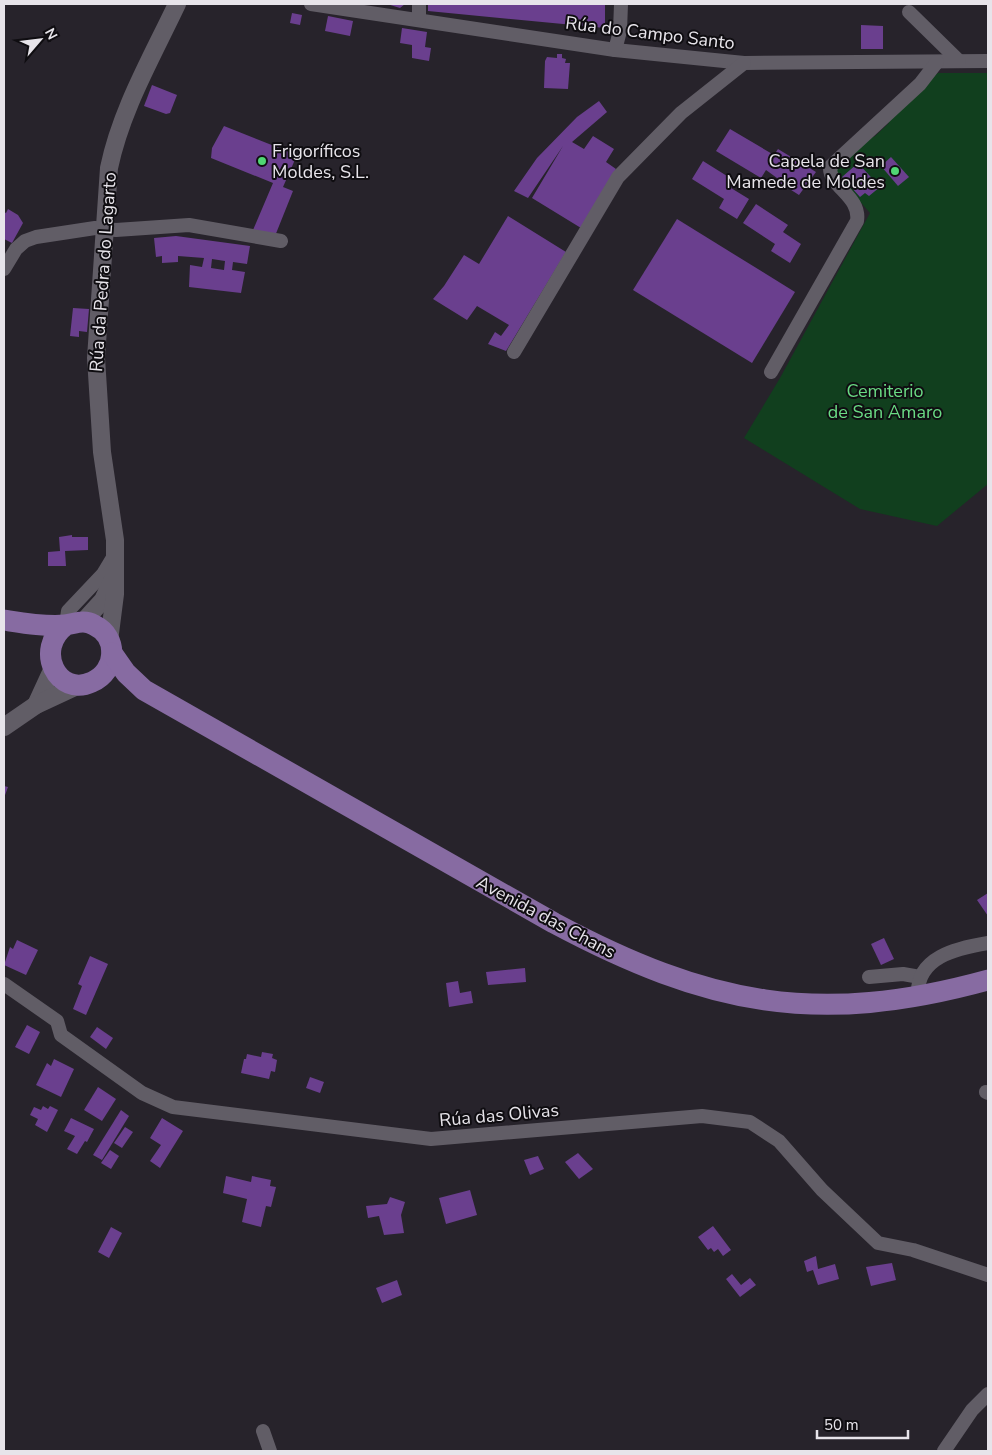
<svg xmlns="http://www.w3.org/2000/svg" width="992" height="1455" viewBox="0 0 992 1455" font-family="'Nunito Sans',sans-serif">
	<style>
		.green { fill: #113f1e }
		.building { fill: #6a3f8e; fill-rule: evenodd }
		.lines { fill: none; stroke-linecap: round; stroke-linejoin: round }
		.minor { stroke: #615d66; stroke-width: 14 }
		.tertiary { stroke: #615d66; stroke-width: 18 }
		.primary { stroke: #876ba2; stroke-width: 21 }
		.poi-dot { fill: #50d674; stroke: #0f0d11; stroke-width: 2 }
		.labels { text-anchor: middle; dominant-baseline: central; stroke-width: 4; stroke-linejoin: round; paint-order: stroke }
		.street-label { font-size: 18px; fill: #e7e4ea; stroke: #0f0d11 }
		.poi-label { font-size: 18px; fill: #e7e4ea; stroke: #0f0d11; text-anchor: start }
		.park-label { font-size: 18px; fill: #6ada84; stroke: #0f0d11 }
	</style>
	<rect width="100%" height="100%" fill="#27232b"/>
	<polygon class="green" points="938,73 988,73 988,484 937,526 860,509 744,438 780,378 870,213 835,173 835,164 870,133 874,137 889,123 886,119"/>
	<g class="building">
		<polygon points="387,4 405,4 400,8"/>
		<polygon points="428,4 605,4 605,28 428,11"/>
		<polygon points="292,13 302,15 300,25 290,23"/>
		<polygon points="328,16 353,21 350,36 325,31"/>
		<polygon points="861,25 883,26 883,49 861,49"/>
		<polygon points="402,28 427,32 425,47 431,48 429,61 412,58 412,45 400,43"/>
		<polygon points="557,54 562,54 562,58 566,59 565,63 570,63 568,89 544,88 545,61 547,57 557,58"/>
		<polygon points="152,85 177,95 170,113 166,114 144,106"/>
		<polygon points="599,101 607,112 572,142 584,149 593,136 614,149 606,162 616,169 581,228 532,198 563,146 528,198 514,191 537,158 577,117"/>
		<polygon points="224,126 297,155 283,187 293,191 275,236 253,230 273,183 211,158 212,148"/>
		<polygon points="730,129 774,155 778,149 816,172 799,195 777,181 777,178 766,170 761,178 716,151"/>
		<polygon points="891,157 909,177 898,186 881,166"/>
		<polygon points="703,161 735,181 731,188 749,199 737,219 719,208 724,199 692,179"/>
		<polygon points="858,163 880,187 869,196 865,193 860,197 842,177"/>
		<polygon points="756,204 788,225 783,232 801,244 790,263 771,251 775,244 743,223"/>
		<polygon points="8,209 18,215 23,223 12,243 4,239 4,212 6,213"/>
		<polygon points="508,216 566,252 506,351 488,344 495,332 501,336 509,325 477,306 467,320 433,299 444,286 464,255 479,264"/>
		<polygon points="677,219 795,292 752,363 633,290"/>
		<path d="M176,236L250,246L247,264L233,262L232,270L245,272L241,293L189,287L190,265L202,267L204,258L178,256V262L162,263V256L156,257L154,238ZM212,259L225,261L224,270L211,268Z"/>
		<polygon points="73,308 89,309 87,332 79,331 79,337 70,336"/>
		<polygon points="72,535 72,537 88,537 88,550 65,551 66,566 48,566 48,552 60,551 59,537"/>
		<polygon points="4,786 8,787 4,798"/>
		<polygon points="988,893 988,916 977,900"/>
		<polygon points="884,938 894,959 881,965 871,944"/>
		<polygon points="17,940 38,950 26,975 4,965 10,947 13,949"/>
		<polygon points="90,956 108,964 86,1015 73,1009 82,986 78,984"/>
		<polygon points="525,968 526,982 488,985 486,972"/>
		<polygon points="458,981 460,993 471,991 473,1003 449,1007 446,983"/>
		<polygon points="27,1025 40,1032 29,1054 15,1047"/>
		<polygon points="97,1027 113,1038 106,1049 90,1037"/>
		<polygon points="262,1052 273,1054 272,1058 277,1060 275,1072 271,1071 269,1079 241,1073 244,1059 246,1059 247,1054 261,1057"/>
		<polygon points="54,1059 74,1069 61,1097 36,1085 47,1063 51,1066"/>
		<polygon points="310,1077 324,1082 320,1093 306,1088"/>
		<polygon points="98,1087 116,1099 102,1121 84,1110"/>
		<polygon points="43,1106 48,1109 50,1106 58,1110 47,1132 35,1125 38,1119 30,1115 34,1107 41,1110"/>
		<polygon points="121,1110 129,1116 102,1160 93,1155"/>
		<polygon points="71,1118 94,1129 87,1142 85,1141 77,1154 67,1149 75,1136 64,1131"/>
		<polygon points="162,1118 183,1131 160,1168 150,1161 161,1145 150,1138"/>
		<polygon points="125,1127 133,1132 122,1148 114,1143"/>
		<polygon points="110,1150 119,1156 111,1169 101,1163"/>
		<polygon points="578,1153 593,1169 579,1179 565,1162"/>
		<polygon points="538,1156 544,1169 530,1175 524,1160"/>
		<polygon points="226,1176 251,1182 252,1176 271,1180 270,1186 276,1187 271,1207 266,1206 261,1227 242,1222 247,1199 223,1193"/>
		<polygon points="470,1190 477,1215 446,1224 439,1198"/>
		<polygon points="390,1197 405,1202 401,1215 404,1233 384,1235 379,1216 368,1218 366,1206 387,1204"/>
		<polygon points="713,1226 731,1250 723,1256 718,1249 714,1252 711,1248 708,1250 698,1237"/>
		<polygon points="111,1227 122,1233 109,1258 98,1252"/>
		<polygon points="816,1256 818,1269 835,1264 839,1279 818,1285 813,1270 807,1272 804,1261"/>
		<polygon points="892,1263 896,1280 871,1286 866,1267"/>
		<polygon points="732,1274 741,1285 750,1278 756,1285 740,1297 726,1279"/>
		<polygon points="397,1280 402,1295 382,1303 376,1288"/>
	</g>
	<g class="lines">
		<g class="minor">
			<polyline points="311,4 615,50 744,63 988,61"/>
			<polyline points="419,4 419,19"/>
			<polyline points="909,12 959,61"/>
			<polyline points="615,50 620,31 621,4"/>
			<polyline points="4,269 16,249 25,241 36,237 95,228 116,230 189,225 281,241"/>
			<polyline points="514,352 618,177 681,113 744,63"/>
			<path d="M771,372L857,221C861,196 829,187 830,167L920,84L937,62"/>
			<polyline points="66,625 68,611 103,574 115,554"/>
			<polyline points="869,977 903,974 920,977"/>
			<polyline points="4,984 57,1021 61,1035 142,1093 173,1107 431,1139 702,1116 750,1122 779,1141 822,1190 878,1243 913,1250 988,1275"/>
			<path d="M918,997C915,957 957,948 988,943"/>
			<polyline points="986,1092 988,1093"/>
			<polyline points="263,1431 270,1451"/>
			<polyline points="944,1451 972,1410 988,1394"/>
		</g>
		<g class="tertiary">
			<polyline points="83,622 103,600 112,581"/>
			<path d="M109,641L115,594V540L102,452L96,358L109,168C121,110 152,57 177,4"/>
			<polyline points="36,705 53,668"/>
			<polyline points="4,727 36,705 79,685"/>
		</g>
		<g class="primary">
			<path d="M4,620C23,623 45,627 65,625C75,624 83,619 94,625C119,637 117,671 92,682C58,698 33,649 66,625"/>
			<path d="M112,653L126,673L144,690L554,923C708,1005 817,1027 988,980"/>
		</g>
	</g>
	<g class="poi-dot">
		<circle cx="262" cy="161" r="5"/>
		<circle cx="895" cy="171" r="5"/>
	</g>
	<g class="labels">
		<g class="street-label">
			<text transform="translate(650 33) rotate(7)">Rúa do Campo Santo</text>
			<text transform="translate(103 272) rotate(-86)">Rúa da Pedra do Lagarto</text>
			<text transform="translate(546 917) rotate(28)">Avenida das Chans</text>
			<text transform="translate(499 1115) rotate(-5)">Rúa das Olivas</text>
		</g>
		<g class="poi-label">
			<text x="272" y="151">Frigoríficos<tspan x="272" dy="21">Moldes, S.L.</tspan></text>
			<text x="885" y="161" text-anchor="end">Capela de San<tspan x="885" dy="21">Mamede de Moldes</tspan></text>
		</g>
		<g class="park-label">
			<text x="885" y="391">Cemiterio<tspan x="885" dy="21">de San Amaro</tspan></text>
		</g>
	</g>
	<rect width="992" height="1455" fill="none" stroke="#e7e4ea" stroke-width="10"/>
	<g transform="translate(40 40) rotate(62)" stroke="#0f0d11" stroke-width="4" paint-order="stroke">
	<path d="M0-4L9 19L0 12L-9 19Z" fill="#e7e4ea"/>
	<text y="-8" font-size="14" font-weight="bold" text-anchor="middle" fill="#e7e4ea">N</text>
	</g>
	<path d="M817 1430v8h91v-8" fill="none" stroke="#e7e4ea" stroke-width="2.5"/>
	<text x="824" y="1430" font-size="15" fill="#e7e4ea" stroke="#0f0d11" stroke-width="4" paint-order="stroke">50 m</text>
</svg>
